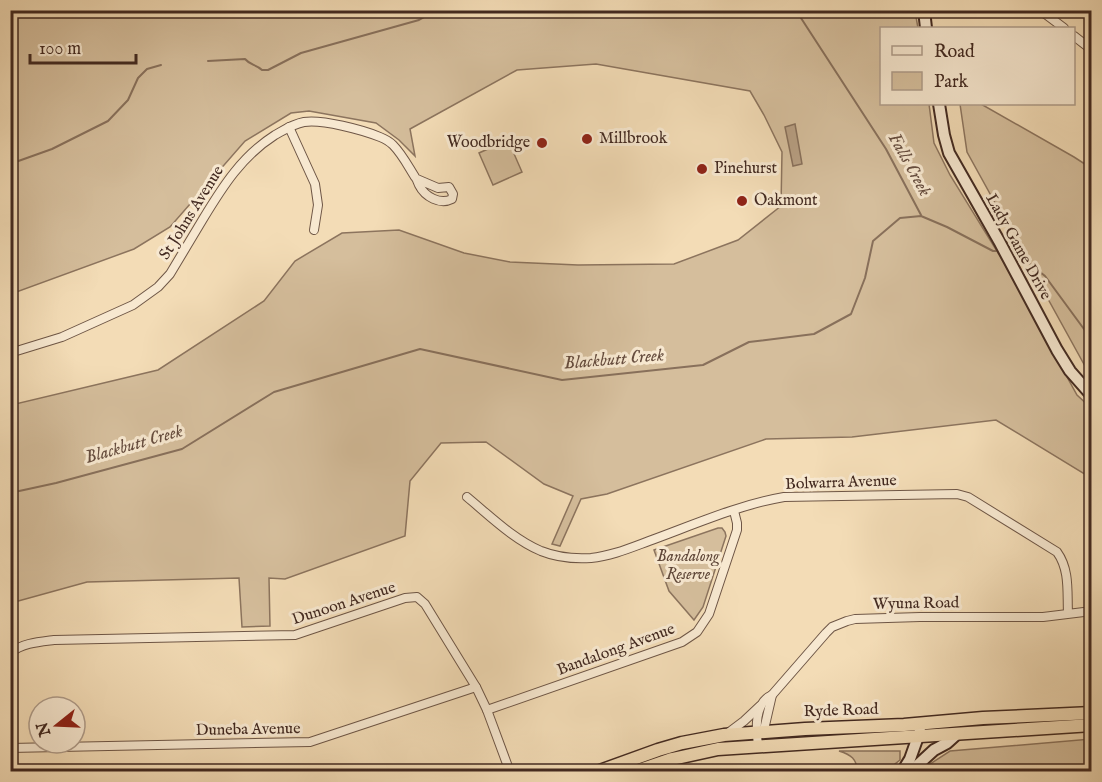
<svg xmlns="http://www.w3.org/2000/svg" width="1102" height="782" viewBox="0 0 1102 782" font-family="'IM FELL English',serif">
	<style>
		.green { fill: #d5be9c; stroke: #8c745e; stroke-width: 1.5 }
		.water { fill: #b79f83; stroke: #88705b; stroke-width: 1.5 }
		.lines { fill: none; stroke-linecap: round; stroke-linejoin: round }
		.stream { stroke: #88705b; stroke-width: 2 }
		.minor-casing { stroke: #6e5646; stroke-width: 10 }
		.secondary-casing { stroke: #422920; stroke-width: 14 }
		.trunk-casing { stroke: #422920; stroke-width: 15 }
		.minor { stroke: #f7e8d0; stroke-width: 8 }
		.secondary { stroke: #f7e8d0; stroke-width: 10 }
		.trunk { stroke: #f3dcb6; stroke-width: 12 }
		.poi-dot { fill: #8f2418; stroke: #f7e8d0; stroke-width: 2 }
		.labels { text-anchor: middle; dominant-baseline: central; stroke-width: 6; stroke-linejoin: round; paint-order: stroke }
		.poi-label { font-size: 16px; fill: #422920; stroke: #f7e8d0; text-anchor: start }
		.street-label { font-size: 16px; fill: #422920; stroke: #f7e8d0 }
		.park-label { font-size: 16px; font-style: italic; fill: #5f4739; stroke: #f7e8d0 }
		.water-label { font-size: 18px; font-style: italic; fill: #654c3e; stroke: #f7e8d0 }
	</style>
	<rect width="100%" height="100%" fill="#f3dcb6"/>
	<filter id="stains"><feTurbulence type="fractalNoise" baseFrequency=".00333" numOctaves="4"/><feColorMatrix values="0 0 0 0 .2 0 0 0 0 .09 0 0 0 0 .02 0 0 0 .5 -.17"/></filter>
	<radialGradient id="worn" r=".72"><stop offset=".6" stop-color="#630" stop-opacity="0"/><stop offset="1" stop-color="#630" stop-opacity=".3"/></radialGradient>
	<g class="green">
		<polygon points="11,11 915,11 918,28 882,28 882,104 929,104 934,143 950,175 1003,261 1077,395 1091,408 1091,478 996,420 852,437 766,439 607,494 581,499 560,546 552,544 573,496 544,484 486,442 441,443 410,481 405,536 285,579 269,578 270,626 242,627 239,578 87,582 11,603 11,405 158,370 264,301 295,261 342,233 399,230 464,253 510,262 578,265 674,264 738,240 781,206 782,152 764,115 750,91 596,64 517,70 410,129 415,156 399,140 376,123 309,111 291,113 245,141 170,227 134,249 11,294"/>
		<polygon points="960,104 981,104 1074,157 1091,168 1091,377 967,152"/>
		<polygon points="508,140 522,172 493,185 479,153"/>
		<polygon points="718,528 722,528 725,532 726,536 703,607 694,620 669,591 654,550"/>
		<polygon points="1091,739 1091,771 922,771 930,764 950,751"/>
		<path d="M839,751H900V760L886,771H858C856,759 852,755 839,751Z"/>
	</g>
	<polygon class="water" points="795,124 802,164 793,166 785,127"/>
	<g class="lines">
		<g class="stream">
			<polyline points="791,10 799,15 886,149 921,215"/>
			<path d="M208,61L245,59C251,66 256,64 262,70H268L301,53L419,20L437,10"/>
			<polyline points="10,164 52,149 108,121 128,100 138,78 147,69 161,65"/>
			<polyline points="1009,252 1015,252 1045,276 1092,340"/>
			<polyline points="10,493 56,483 182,449 274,392 420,349 562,380 703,365 749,342 814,334 851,314 865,278 873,241 900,218 921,216 947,227 993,251 1001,251"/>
		</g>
		<g class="minor-casing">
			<g id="minor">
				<polyline points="1040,10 1064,28"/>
				<polyline points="1074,36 1092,50"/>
				<polyline points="289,127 315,184 318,205 314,230"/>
				<path d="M10,353L62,337L133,305L158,287L170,274C181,256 192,237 203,219C223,186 242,156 275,135C284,130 293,124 304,122C322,119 363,130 380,137C385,139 389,141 393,145C402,154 408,166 415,177C417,179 418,183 419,185C425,197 440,205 452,199L453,194L449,187L438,188L417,179"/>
				<path d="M467,497C490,516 513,539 541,551C556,557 575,559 591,558C611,556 630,548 649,541C693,525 738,505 784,497L957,494L968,497L1057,552C1070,570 1067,592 1068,613"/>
				<path d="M10,653C23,643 38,642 54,640L295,635L405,598L417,597L425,604L476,687L487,710L510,772"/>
				<polyline points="487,710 682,642 697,632 709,614 737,530 737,523 734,511"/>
				<polyline points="728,733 744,721 760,706"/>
				<polyline points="763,734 772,695"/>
				<path d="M758,746C756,729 754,703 772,695L826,633L832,627L847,621L855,619L920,617H1043L1092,611"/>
				<polyline points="10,748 310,742 476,687"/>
			</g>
		</g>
		<g class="secondary-casing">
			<g id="secondary">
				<polyline points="924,10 926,28"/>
				<polyline points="939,104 944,135 949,153 999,241 1057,350 1070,371 1092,396"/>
				<polyline points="902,772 910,759 920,731"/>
				<polyline points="910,772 934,750 947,743 957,734"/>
			</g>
		</g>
		<g class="trunk-casing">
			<g id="trunk">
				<polyline points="597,772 658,750 682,743 724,735 805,729 904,725 983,718 1092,713"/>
				<polyline points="634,772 672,759 718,749 1092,725"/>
			</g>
		</g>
		<use href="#minor" class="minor"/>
		<use href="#secondary" class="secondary"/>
		<use href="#trunk" class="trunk"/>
	</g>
	<g class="poi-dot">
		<circle cx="587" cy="139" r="6"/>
		<circle cx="542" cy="143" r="6"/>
		<circle cx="702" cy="169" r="6"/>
		<circle cx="742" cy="201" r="6"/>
	</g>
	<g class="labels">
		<g class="poi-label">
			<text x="599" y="139">Millbrook</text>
			<text x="530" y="143" text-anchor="end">Woodbridge</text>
			<text x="714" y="169">Pinehurst</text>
			<text x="754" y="201">Oakmont</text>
		</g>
		<g class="street-label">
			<text transform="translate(192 213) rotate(-58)">St Johns Avenue</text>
			<text transform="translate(1018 247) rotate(61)">Lady Game Drive</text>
			<text transform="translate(841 483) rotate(-2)">Bolwarra Avenue</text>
			<text transform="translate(344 604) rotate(-18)">Dunoon Avenue</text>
			<text transform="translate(916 604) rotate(-1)">Wyuna Road</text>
			<text transform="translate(616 650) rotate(-20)">Bandalong Avenue</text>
			<text transform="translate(841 711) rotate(-2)">Ryde Road</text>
			<text transform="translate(248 730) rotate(-1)">Duneba Avenue</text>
		</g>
		<g class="park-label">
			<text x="688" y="557">Bandalong<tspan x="688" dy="18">Reserve</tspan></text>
		</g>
		<g class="water-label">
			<text transform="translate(909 165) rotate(61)">Falls Creek</text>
			<text transform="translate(614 360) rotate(-5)">Blackbutt Creek</text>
			<text transform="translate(134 445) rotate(-16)">Blackbutt Creek</text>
		</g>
	</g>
	<rect width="1102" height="782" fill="none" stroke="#f3dcb6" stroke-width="36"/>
	<rect x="12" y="12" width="1078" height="758" fill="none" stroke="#422920" stroke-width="3"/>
	<rect x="18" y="18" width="1066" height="746" fill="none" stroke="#422920" stroke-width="1.5"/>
	<rect x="880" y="27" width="195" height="78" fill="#f7e8d0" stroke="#af9c8a" stroke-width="1.5"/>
	<rect x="892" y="46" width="30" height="9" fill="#f7e8d0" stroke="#af9c8a" stroke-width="1.5"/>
	<text x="934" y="57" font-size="18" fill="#422920">Road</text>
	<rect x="892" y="72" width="30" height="18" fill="#d5be9c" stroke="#af9c8a" stroke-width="1.5"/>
	<text x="934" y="87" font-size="18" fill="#422920">Park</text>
	<g transform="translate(57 725) rotate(252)"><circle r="28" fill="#f7e8d0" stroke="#af9c8a" stroke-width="1.5"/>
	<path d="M0-4.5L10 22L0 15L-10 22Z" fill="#8f2418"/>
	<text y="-9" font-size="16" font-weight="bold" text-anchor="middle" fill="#422920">N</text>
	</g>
	<path d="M30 54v9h106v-9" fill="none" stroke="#422920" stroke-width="3"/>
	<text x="39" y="54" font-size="18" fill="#422920" stroke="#f7e8d0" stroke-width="4.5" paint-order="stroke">100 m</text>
	<rect width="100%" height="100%" filter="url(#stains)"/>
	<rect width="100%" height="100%" fill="url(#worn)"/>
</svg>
